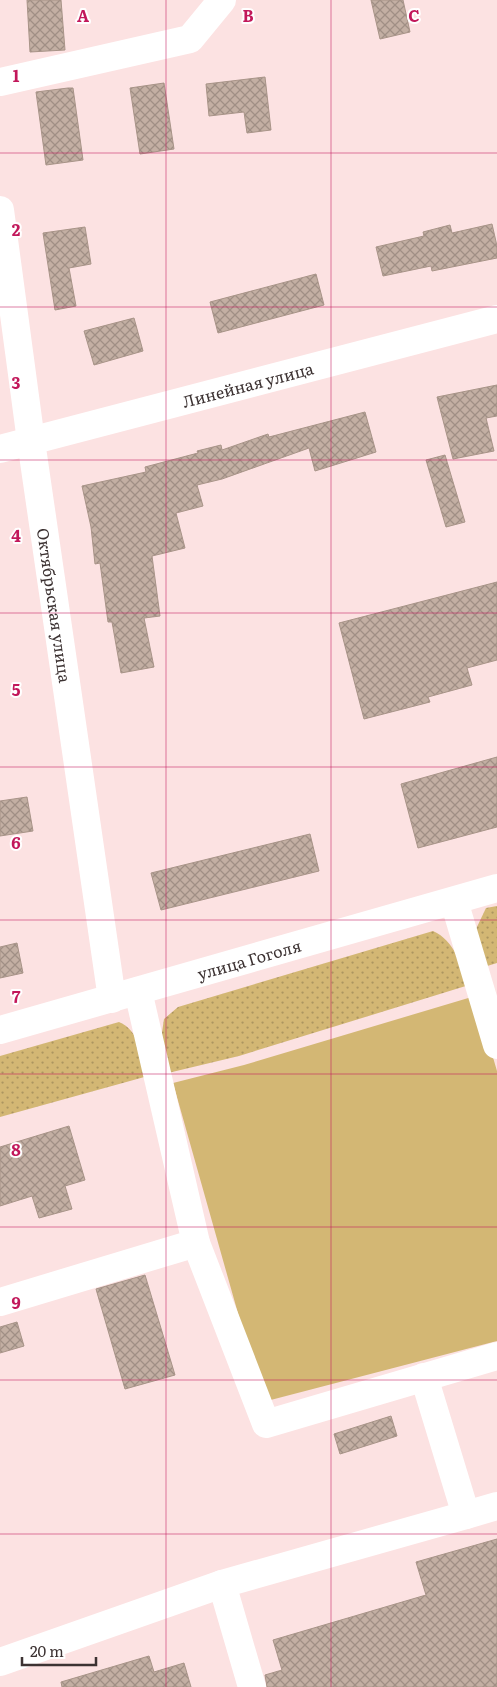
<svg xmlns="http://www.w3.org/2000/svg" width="497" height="1687" viewBox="0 0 497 1687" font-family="Literata,serif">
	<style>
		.grass { fill: url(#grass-dots) }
		.park { fill: #d3b774 }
		.building { fill: url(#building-cross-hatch); stroke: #a89488 }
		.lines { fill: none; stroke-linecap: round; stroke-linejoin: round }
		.minor { stroke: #fff; stroke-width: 28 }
		.grid { fill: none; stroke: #c2185b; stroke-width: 1; stroke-opacity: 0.55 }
		.labels { text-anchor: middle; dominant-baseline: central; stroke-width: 4; stroke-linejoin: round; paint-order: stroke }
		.street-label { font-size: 16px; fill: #3c3232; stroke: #fff }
		.grid-label { font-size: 16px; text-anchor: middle; font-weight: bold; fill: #c2185b; stroke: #fff; stroke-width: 4; stroke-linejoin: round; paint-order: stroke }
	</style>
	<defs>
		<pattern id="grass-dots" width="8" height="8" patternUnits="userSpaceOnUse" patternTransform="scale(1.25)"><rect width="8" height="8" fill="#d3b774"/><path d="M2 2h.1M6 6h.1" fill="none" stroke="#ac9560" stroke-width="1.8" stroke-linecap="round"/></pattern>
		<pattern id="building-cross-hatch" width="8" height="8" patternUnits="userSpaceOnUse" patternTransform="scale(1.25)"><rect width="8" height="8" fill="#c3afa3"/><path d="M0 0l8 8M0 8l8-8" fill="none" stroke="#a08f85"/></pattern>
	</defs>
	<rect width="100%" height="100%" fill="#fce2e2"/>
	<g class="grass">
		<polygon points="497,906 497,963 484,967 476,929 486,908"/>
		<path d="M433,931C455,941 460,964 469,985L239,1056L168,1073L161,1039L164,1019L178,1007Z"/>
		<path d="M119,1022C139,1030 142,1056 148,1076L0,1117V1056Z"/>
	</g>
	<polygon class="park" points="475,996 497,1071 497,1341 263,1402 173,1083 244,1065"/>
	<g class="building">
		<polygon points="27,0 61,0 65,50 30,52"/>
		<polygon points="371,0 403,0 410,32 380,39"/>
		<polygon points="265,77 271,130 247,133 244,112 209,116 206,84"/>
		<polygon points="164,83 174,149 140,154 130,88"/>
		<polygon points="68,88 73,88 83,160 46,165 36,92"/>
		<polygon points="492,224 497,246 497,258 432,271 431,266 383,276 376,247 424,236 423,232 450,225 452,233"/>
		<polygon points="85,227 91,264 69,268 76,306 55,310 43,233"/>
		<polygon points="316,274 324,305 218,333 210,302"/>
		<polygon points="134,318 143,351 94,365 84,331"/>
		<polygon points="497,385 497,416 486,418 494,451 453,459 437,397"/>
		<polygon points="365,412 376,452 315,471 309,448 222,479 197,485 203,506 176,513 185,548 152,556 160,616 144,618 154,667 121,673 112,622 108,622 100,563 95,564 91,527 82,486 146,472 145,467 198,453 197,451 221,445 222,450 268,434 269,437"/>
		<polygon points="445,455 465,522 446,527 426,460"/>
		<polygon points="497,582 497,660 467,668 472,685 428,697 430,702 364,719 339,623"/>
		<polygon points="497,757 497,827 418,848 401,784"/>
		<polygon points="27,797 33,831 0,836 0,801"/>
		<polygon points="310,834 319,871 161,910 151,873"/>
		<polygon points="17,943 23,973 0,978 0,947"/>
		<polygon points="69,1126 85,1180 65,1186 72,1209 39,1218 32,1196 0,1206 0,1147"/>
		<polygon points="145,1275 175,1375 125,1389 96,1289"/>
		<polygon points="17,1322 24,1346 0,1353 0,1327"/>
		<polygon points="391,1416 397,1436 340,1454 334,1434"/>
		<polygon points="497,1539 497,1687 267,1687 265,1675 282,1670 273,1640 426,1595 416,1562"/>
		<polygon points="149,1656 154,1672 184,1663 191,1687 62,1687 61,1682"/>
	</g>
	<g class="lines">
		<g class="minor">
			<polyline points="0,82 190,39 222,0"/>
			<path id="s1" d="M0,210L31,441L112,999"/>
			<path id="s2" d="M0,449L497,319"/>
			<polyline points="454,901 497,1045"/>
			<path id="s3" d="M0,1030L497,888"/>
			<polyline points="196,1243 266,1424 497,1356"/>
			<polyline points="0,1302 196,1243 138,991"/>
			<polyline points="424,1377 466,1515 497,1506"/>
			<polyline points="222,1584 252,1687"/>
			<polyline points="0,1662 222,1584 466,1515"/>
		</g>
	</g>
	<path class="grid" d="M166,0V1687M331,0V1687M0,153H497M0,307H497M0,460H497M0,613H497M0,767H497M0,920H497M0,1074H497M0,1227H497M0,1380H497M0,1534H497"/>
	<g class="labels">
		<g class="street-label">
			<text stroke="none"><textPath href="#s2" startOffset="256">Линейная улица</textPath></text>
			<text stroke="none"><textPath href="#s1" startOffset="399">Октябрьская улица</textPath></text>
			<text stroke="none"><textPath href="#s3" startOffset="259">улица Гоголя</textPath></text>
		</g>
	</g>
	<g class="grid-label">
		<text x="83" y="22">A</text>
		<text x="248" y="22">B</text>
		<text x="414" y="22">C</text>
		<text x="16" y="82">1</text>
		<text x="16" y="236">2</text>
		<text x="16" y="389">3</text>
		<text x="16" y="542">4</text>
		<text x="16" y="696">5</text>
		<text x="16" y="849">6</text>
		<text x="16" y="1003">7</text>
		<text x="16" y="1156">8</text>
		<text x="16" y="1309">9</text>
	</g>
	<path d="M22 1657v8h74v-8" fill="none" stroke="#3c3232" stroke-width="2.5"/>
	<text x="30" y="1657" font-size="15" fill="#3c3232" stroke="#ffffff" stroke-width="4" paint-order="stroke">20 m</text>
</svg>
